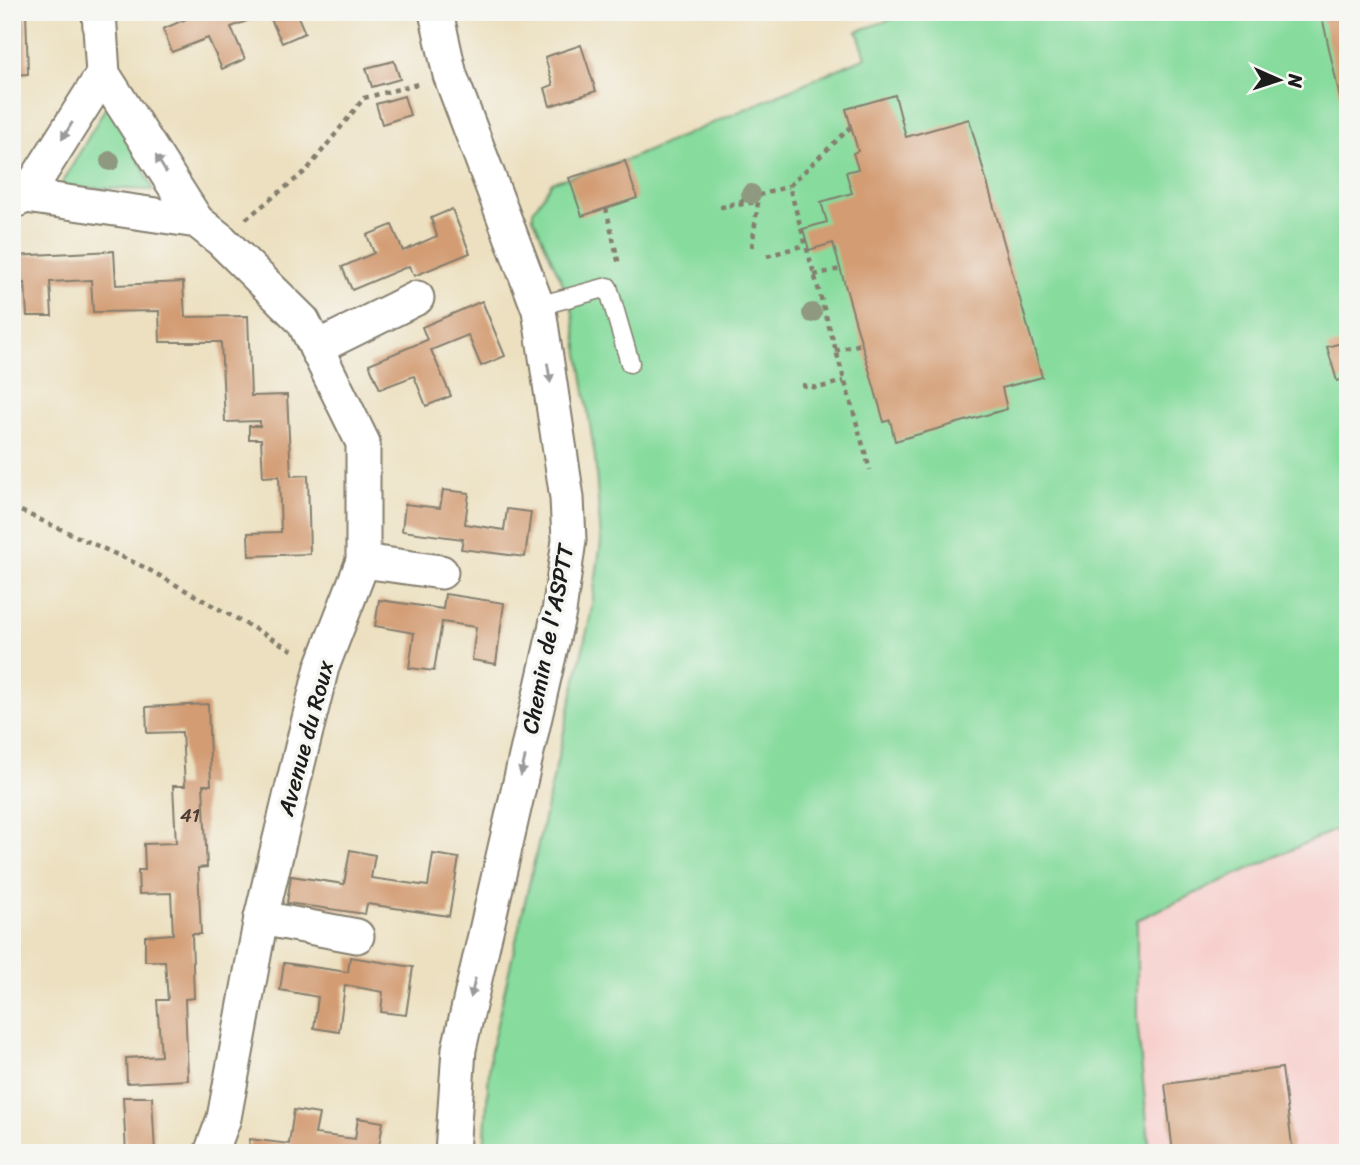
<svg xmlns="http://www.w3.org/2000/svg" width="1360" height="1165" viewBox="0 0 1360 1165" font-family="Sriracha,sans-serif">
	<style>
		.built { fill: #f7d0cd }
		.green { fill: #86db9d; stroke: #517c5c; stroke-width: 2 }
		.building { fill: #d39c73 }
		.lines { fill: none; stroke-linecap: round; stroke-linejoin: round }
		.lane-casing { stroke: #847e6e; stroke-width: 21 }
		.street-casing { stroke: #847e6e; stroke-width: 37 }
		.path { stroke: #847e6e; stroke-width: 4.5; stroke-dasharray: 5 5; stroke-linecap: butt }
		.lane { stroke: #fff; stroke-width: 18 }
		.street { stroke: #fff; stroke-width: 33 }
		.tree { fill: #8e997f }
		.oneway { fill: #999 }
		.labels { text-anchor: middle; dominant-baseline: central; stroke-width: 7; stroke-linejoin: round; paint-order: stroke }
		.number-label { font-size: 19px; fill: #4a3c32 }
		.street-label { font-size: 23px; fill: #1c1c1c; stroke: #f6f6f2 }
	</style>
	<rect width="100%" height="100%" fill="#f6f6f2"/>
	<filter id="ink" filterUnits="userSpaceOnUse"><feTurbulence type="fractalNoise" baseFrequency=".0143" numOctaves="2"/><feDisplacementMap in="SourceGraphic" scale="14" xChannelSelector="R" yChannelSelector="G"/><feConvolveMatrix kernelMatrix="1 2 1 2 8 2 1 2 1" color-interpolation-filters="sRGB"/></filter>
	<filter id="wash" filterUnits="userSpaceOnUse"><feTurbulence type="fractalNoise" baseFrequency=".00686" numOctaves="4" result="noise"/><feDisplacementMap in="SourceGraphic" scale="28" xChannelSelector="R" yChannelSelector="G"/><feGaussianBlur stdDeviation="1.57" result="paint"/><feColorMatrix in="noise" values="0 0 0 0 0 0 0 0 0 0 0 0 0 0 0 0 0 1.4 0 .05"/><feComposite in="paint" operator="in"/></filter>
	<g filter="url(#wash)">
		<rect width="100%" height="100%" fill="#ece0c0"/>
		<polygon class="built" points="1348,824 1348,1153 1150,1153 1137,1019 1137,919"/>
		<g class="green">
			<polygon points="913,12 1348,12 1348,824 1137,920 1137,1019 1150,1153 484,1153 490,1054 590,618 601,542 595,457 571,302 533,218 533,211 552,182 629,159 866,57 857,31"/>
			<polygon points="111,98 153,190 60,187"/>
		</g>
		<g id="blocks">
			<g class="building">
				<polygon points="12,12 26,12 28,74 12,75"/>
				<polygon points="202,12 296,12 305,33 282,43 268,13 231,27 245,59 222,69 208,38 172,52 163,29"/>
				<polygon points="1321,12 1348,12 1348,130 1347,130"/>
				<polygon points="581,45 596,91 550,106 545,88 553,85 545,57"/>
				<polygon points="394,61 400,79 372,87 366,68"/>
				<polygon points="895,95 906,137 969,119 1042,377 1002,388 1007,409 895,441 890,420 884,422 833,243 809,250 803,229 827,222 821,202 852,193 846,172 858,169 853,153 858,151 846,109"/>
				<polygon points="404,96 410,115 382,124 376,104"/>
				<polygon points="625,161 637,198 582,216 569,178"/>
				<polygon points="452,209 470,253 414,276 409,266 352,290 342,267 374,253 367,235 392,225 403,251 437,236 431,218"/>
				<polygon points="114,251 116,285 183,282 185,317 248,316 251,396 287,395 291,476 308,475 310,554 249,556 248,533 281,532 279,476 263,477 261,439 249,439 249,426 260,426 260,421 225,422 221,342 160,342 159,311 93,312 91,280 50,282 52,316 27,316 25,283 12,283 12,256"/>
				<polygon points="482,301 505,356 481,366 468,335 431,350 451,396 426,406 414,376 380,389 369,364 427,340 422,327"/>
				<polygon points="1348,341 1348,378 1337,381 1327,347"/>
				<polygon points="443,490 469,493 465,524 504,530 507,509 531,512 525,557 461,549 463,539 402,531 405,504 440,508"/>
				<polygon points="445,594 504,603 496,664 472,660 476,627 442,622 434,671 409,668 414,633 375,626 379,600 443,609"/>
				<polygon points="208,704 211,785 203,785 207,867 198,868 201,934 192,934 194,998 185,999 188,1080 127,1083 126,1058 161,1056 157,1000 168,1000 165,961 145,961 145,936 173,934 171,893 139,894 138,870 145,870 144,844 176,843 173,786 185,786 182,732 147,733 146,707"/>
				<polygon points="350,850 375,855 371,878 428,886 433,854 459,858 449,916 367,904 365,914 287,903 291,876 344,884"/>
				<polygon points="350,957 413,967 406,1015 381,1012 383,992 345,985 339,1032 314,1028 318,997 280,990 284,963 348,972"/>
				<polygon points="12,1055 14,1055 16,1082 12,1082"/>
				<polygon points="1282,1068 1293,1153 1173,1153 1165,1084"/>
				<polygon points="123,1097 152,1097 155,1153 126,1153"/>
				<polygon points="294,1110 319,1114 315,1134 355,1139 358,1118 383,1122 378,1153 248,1153 250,1139 289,1144"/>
			</g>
		</g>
	</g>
	<g filter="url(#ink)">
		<use href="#blocks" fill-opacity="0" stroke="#847e6e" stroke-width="2"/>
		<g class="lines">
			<g class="lane-casing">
				<polyline id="lane" points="538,306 608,287 630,363"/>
			</g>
			<g class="street-casing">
				<g id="street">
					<polyline points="99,12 103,74 197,221"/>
					<polyline points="436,12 450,75 539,310 567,498 569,540 559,612 459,1049 452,1153"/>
					<polyline points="26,196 103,74"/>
					<polyline points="12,202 26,196 197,221 221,240 303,321 363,443 363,561 322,667 302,747 261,918 224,1118 211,1153"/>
					<polyline points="316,348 417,298"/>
					<polyline points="363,561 441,572"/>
					<polyline points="261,918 357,936"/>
				</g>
			</g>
			<g class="path">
				<polyline points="851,127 789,186 870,470"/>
				<polyline points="606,208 619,265"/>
				<polyline points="246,219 307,170 364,98 418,84"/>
				<polyline points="752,247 758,202 722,207 789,186"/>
				<polyline points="767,256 805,245"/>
				<polyline points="814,275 840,269"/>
				<polyline points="835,351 861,344"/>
				<polyline points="802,385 818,388 844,381"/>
				<polyline points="12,507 144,567 294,651"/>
			</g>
			<use href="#lane" class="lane"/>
			<use href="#street" class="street"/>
		</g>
		<g class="tree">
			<circle cx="110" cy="161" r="10"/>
			<circle cx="751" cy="194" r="10"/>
			<circle cx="812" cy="313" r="10"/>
		</g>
		<defs><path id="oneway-solid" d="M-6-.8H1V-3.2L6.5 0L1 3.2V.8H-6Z" transform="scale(1.75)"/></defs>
		<g class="oneway">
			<use href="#oneway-solid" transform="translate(67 131) rotate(122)"/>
			<use href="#oneway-solid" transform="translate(161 164) rotate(-122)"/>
			<use href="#oneway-solid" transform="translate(549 373) rotate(81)"/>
			<use href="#oneway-solid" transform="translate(523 766) rotate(103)"/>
			<use href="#oneway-solid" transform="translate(473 988) rotate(103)"/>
		</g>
	</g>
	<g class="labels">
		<g class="number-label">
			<text x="190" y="815">41</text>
		</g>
		<g class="street-label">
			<text transform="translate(548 639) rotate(-79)">Chemin de l'ASPTT</text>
			<text transform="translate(306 738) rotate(-75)">Avenue du Roux</text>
		</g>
	</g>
	<rect width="1360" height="1165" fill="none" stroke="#f6f6f2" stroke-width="42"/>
	<g transform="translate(1279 80) rotate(93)" stroke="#f6f6f2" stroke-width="5" paint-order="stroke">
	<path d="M0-5L12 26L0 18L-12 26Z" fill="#1c1c1c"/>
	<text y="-10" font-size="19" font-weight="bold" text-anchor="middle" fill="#1c1c1c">N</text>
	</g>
</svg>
